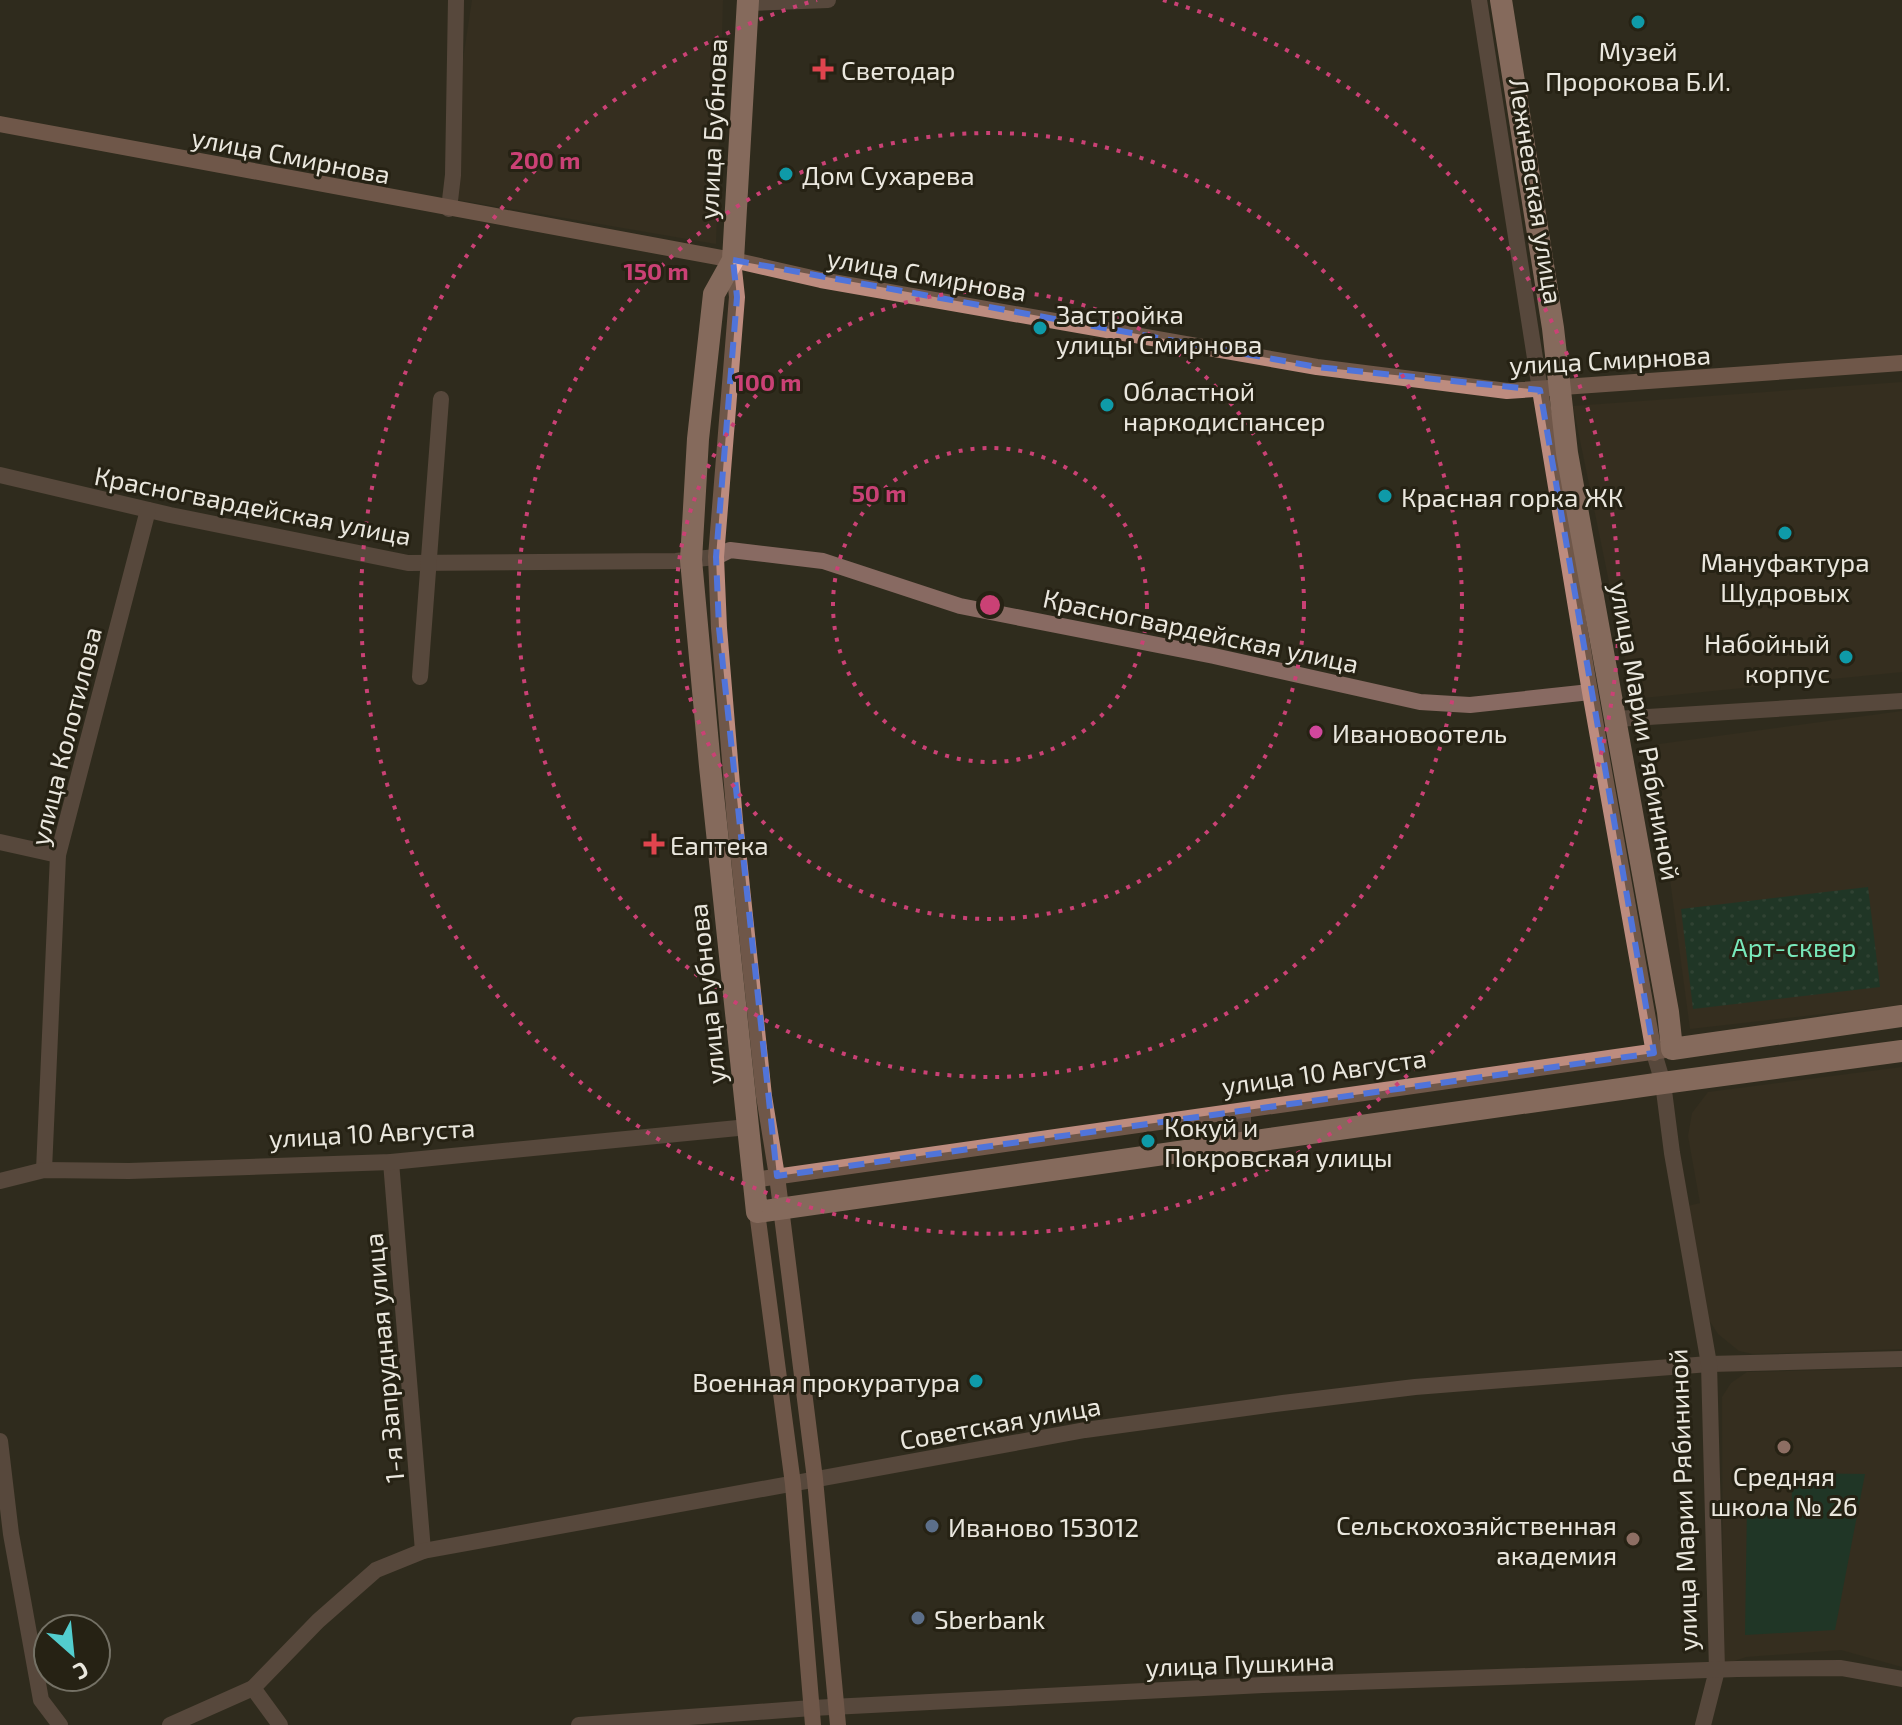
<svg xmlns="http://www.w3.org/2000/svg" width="1902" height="1725" viewBox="0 0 1902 1725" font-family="'Exo 2',sans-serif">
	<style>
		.commercial { fill: #3c3122 }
		.green { fill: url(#green-dots) }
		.pitch { fill: #0f4331 }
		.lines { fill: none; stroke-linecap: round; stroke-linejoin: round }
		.minor { stroke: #886a62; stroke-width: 16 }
		.tertiary { stroke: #886a62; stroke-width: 16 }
		.secondary { stroke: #bd8c7f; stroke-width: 16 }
		.trunk { stroke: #eeb7a9; stroke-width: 22 }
		.marked { fill: none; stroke: #5074da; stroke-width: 6; stroke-dasharray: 16 10; stroke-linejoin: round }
		.ring { fill: none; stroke: #ca4175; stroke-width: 4; stroke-dasharray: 4 8 }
		.culture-dot { fill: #0f9aa8; stroke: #262214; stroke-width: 3 }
		.health-dot { fill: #e0444e; stroke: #262214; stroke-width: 3 }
		.hotel-dot { fill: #d1479c; stroke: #262214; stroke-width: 3 }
		.education-dot { fill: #8d6e63; stroke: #262214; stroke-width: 3 }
		.service-dot { fill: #5c6f8a; stroke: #262214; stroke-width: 3 }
		.labels { text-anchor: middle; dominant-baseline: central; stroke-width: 6; stroke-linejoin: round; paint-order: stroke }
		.poi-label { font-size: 26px; fill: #eae7de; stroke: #262214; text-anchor: start }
		.street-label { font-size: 26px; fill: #eae7de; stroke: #262214 }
		.park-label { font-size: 26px; fill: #78e8ba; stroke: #262214 }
		.centre { fill: #ca4175; stroke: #262214; stroke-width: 4 }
		.ring-label { font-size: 24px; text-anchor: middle; font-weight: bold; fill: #ca4175; stroke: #262214; stroke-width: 6; stroke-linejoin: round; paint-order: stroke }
	</style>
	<defs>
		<pattern id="green-dots" width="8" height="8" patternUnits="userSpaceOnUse" patternTransform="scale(2)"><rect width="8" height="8" fill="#0f4331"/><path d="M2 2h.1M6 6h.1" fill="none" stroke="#325e4e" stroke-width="1.8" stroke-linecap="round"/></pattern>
	</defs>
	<rect width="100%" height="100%" fill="#2f2c1d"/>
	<g class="commercial">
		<polygon points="472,0 723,0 716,244 442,197"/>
		<polygon points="1902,382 1902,672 1633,699 1573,406"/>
		<polygon points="1902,711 1902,1005 1690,1029 1652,745"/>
		<polygon points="1902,1067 1902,1349 1753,1354 1739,1351 1718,1334 1709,1320 1688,1206 1700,1203 1688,1136 1692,1113 1708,1092"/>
		<polygon points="1902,1368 1902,1667 1841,1650 1746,1657 1723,1665 1722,1397 1731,1383 1747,1372"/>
	</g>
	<polygon class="green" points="1868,887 1880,987 1693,1009 1681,909"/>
	<polygon class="pitch" points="1791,1473 1865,1474 1835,1630 1745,1635 1747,1504 1792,1501"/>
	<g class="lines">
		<g class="minor">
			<polyline points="1479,0 1540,390"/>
			<polyline points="748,3 828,0"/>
			<polyline points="449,209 453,175 456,0"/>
			<polyline points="0,475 170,515 408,563 676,561 716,557 730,550 823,561 960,606 1214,656 1420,702 1470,705 1590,692"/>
			<polyline points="420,677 441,399"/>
			<polyline points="1616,719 1902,701"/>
			<polyline points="0,842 58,855"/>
			<polyline points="391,1162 423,1551"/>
			<polyline points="44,1170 58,855 148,510"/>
			<polyline points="0,1181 44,1170 129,1171 391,1162 748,1127"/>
			<polyline points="0,1441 11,1534 41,1700 60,1725"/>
			<polyline points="253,1688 280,1725"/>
			<polyline points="170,1725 253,1688 318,1621 376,1570 423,1551 1085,1430 1283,1403 1415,1387 1709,1364 1902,1359"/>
			<polyline points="579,1725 812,1708"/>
		</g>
		<g class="tertiary">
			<polyline points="1654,1053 1663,1083 1672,1153 1709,1364 1717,1670 1703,1725"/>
			<polyline points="1243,1142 1243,1112"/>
			<polyline points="812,1708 1263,1685 1737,1669 1841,1668 1902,1679"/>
		</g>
		<g class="secondary">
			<polyline points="0,124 733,260 821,280 1317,367 1507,391 1902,363"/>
			<polyline points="733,260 737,297 716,557 719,628 735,821 764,1096 777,1176 815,1479 838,1725"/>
			<polyline points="1540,390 1590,692 1654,1053"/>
			<polyline points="753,1180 1672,1049"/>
			<polyline points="757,1212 793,1484 813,1725"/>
		</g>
		<g class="trunk">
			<polyline points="748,0 733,260 714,294 698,439 691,560 710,766 757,1212 1663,1083 1902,1051"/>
			<polyline points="1501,0 1553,328 1567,453 1668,1012 1672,1049 1902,1016"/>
		</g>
	</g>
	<path d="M0 0H1902V1725H0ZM733,260L1317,367L1540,390L1654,1053L777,1176L719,628L716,557L737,297Z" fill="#2f2c1d" fill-opacity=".55" fill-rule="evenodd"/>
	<path class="marked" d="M733,260L1317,367L1540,390L1654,1053L777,1176L719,628L716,557L737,297Z"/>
	<g class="ring">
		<circle cx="990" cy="605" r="157"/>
		<circle cx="990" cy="605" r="314"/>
		<circle cx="990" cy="605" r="472"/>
		<path d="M1163 0A629 629 0 1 1 817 0"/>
	</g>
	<g class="culture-dot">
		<circle cx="1638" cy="22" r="8"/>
		<circle cx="786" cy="174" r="8"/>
		<circle cx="1040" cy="328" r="8"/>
		<circle cx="1107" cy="405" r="8"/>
		<circle cx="1385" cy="496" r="8"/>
		<circle cx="1785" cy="533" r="8"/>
		<circle cx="1846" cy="657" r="8"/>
		<circle cx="1148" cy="1141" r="8"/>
		<circle cx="976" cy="1381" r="8"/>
	</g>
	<g class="health-dot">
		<path d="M819 57h8v8h8v8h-8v8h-8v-8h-8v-8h8z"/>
		<path d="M650 832h8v8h8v8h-8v8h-8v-8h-8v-8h8z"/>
	</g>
	<circle class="hotel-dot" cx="1316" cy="732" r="8"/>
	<g class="education-dot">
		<circle cx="1784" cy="1447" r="8"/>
		<circle cx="1633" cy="1539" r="8"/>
	</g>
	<g class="service-dot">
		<circle cx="932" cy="1526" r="8"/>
		<circle cx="918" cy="1618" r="8"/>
	</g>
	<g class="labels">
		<g class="poi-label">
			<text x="1638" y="50" text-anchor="middle">Музей<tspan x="1638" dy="30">Пророкова Б.И.</tspan></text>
			<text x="841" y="69">Светодар</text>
			<text x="802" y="174">Дом Сухарева</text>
			<text x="1056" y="313">Застройка<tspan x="1056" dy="30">улицы Смирнова</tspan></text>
			<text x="1123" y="390">Областной<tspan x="1123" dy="30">наркодиспансер</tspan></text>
			<text x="1401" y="496">Красная горка ЖК</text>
			<text x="1785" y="561" text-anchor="middle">Мануфактура<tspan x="1785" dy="30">Щудровых</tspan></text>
			<text x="1830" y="642" text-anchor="end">Набойный<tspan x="1830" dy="30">корпус</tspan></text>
			<text x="1332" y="732">Ивановоотель</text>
			<text x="670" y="844">Еаптека</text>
			<text x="1164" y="1126">Кокуй и<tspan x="1164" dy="30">Покровская улицы</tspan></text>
			<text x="960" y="1381" text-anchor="end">Военная прокуратура</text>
			<text x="1784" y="1475" text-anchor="middle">Средняя<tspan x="1784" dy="30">школа № 26</tspan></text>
			<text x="1617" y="1524" text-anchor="end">Сельскохозяйственная<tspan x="1617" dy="30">академия</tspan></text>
			<text x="948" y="1526">Иваново 153012</text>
			<text x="934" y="1618">Sberbank</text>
		</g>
		<g class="street-label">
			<text transform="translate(712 129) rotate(-87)">улица Бубнова</text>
			<text transform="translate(291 155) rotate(11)">улица Смирнова</text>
			<text transform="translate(1537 191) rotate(81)">Лежневская улица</text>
			<text transform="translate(927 274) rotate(10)">улица Смирнова</text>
			<text transform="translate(1610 359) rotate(-3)">улица Смирнова</text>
			<text transform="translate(253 505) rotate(11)">Красногвардейская улица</text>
			<text transform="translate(1201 630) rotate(12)">Красногвардейская улица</text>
			<text transform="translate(1646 731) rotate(80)">улица Марии Рябининой</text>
			<text transform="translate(65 736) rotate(-76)">улица Колотилова</text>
			<text transform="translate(706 994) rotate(-96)">улица Бубнова</text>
			<text transform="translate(1324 1071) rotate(-8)">улица 10 Августа</text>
			<text transform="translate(372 1132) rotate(-3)">улица 10 Августа</text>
			<text transform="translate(383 1358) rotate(-95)">1-я Запрудная улица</text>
			<text transform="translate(1000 1422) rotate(-10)">Советская улица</text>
			<text transform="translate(1682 1500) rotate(-92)">улица Марии Рябининой</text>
			<text transform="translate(1240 1663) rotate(-2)">улица Пушкина</text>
		</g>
		<g class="park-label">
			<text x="1794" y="946">Арт-сквер</text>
		</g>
	</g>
	<circle cx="990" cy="605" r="12" class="centre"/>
	<g class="ring-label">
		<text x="545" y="169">200 m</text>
		<text x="656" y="280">150 m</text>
		<text x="768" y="391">100 m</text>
		<text x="879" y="502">50 m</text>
	</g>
	<g transform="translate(72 1653) rotate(153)"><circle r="38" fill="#262214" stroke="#747165" stroke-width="2"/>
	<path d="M0-6L14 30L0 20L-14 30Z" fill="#52cdce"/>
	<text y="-12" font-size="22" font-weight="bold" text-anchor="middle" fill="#eae7de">С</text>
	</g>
</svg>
